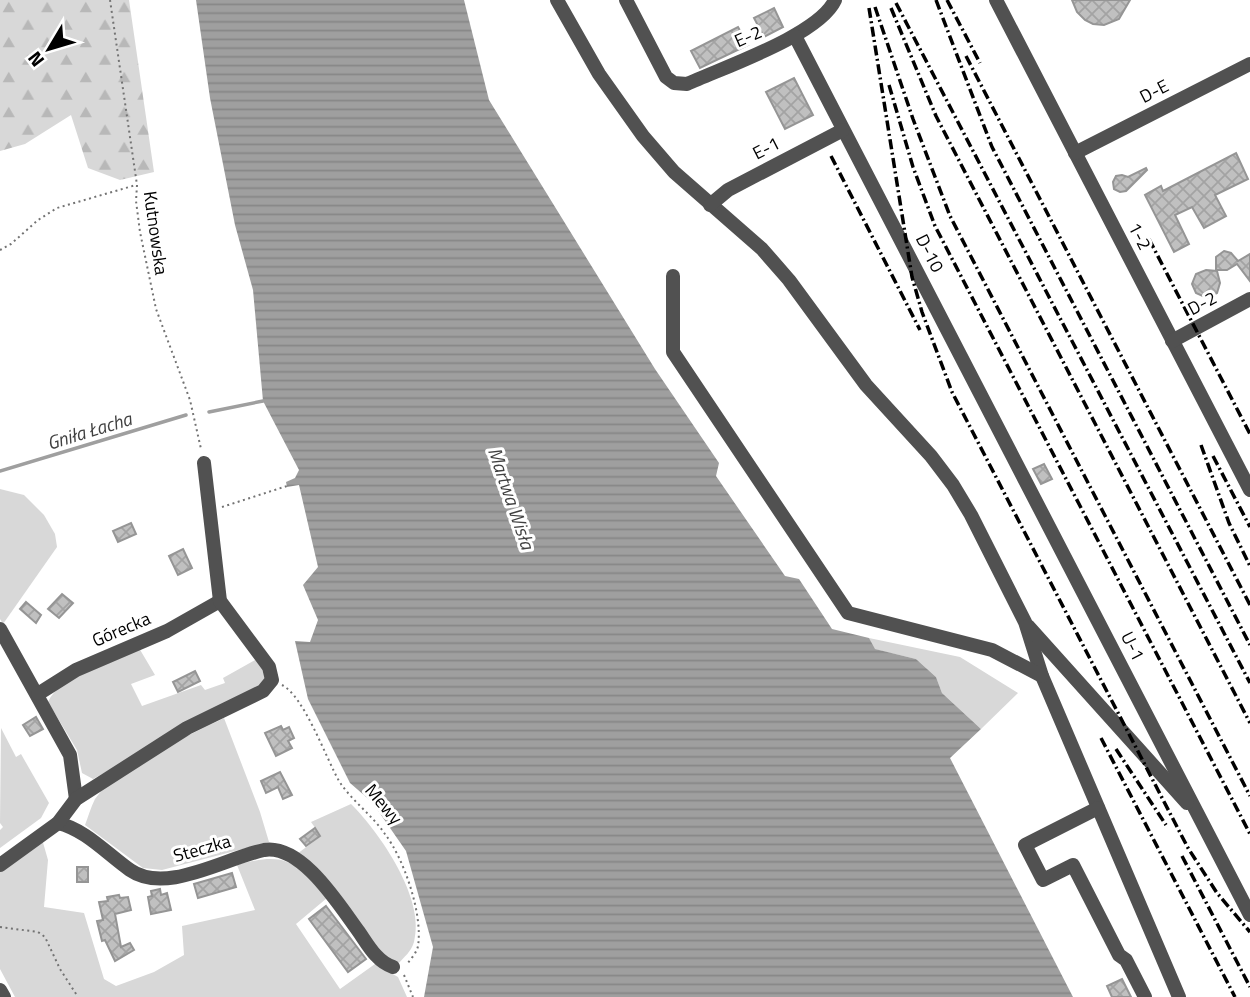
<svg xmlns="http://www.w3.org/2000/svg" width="1250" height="997" viewBox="0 0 1250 997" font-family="'Titillium Web',sans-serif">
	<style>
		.green { fill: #d8d8d8 }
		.forest { fill: url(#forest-firs) }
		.water { fill: url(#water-rules) }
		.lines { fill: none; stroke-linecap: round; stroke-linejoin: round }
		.stream { stroke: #9f9f9f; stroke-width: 3.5 }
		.building { fill: url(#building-cross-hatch); stroke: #959595; stroke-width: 2 }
		.path { stroke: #737373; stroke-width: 2; stroke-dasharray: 2 3.5; stroke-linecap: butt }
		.minor { stroke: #515151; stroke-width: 14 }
		.rail { stroke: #000; stroke-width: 3.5; stroke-dasharray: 10 3.5 2 3.5; stroke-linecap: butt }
		.labels { text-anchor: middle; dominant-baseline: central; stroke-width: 6; stroke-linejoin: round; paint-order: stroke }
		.street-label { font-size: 18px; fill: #000; stroke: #fff }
		.water-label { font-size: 19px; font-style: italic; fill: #404040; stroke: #fff }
	</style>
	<defs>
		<pattern id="forest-firs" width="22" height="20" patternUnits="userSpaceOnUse" patternTransform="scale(1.75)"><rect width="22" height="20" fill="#d8d8d8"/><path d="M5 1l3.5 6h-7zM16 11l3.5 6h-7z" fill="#b8b8b8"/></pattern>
		<pattern id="water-rules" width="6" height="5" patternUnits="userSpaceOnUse" patternTransform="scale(1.75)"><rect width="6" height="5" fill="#9f9f9f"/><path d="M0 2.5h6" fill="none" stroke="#878787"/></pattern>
		<pattern id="building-cross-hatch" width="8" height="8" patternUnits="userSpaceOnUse" patternTransform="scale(1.75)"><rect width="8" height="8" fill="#c0c0c0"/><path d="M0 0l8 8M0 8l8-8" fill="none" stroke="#a3a3a3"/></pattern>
	</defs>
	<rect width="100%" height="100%" fill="#fff"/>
	<g class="green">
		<polygon points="0,489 24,495 44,515 55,534 57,547 3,624 0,619"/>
		<polygon points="869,638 960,657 1018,693 981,729 942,693 936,677 916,659 874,649"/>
		<path d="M139,648L155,675L131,684L142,706L201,685L205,690L225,683L223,678L257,659L267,674L264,685L93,779L82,773L77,750L48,702C60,675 113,660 139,648Z"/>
		<path d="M224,718L260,812L269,842L162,870L143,868L85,825C88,817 91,807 95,799C118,766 188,736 224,718Z"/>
		<polygon points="1,728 16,757 21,754 49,803 41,818 0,848 0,830 3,827 0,823"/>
		<path d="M351,804C380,833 426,899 414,942C411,952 404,957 398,964L382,959L297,854L321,836L311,822Z"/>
		<path d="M42,839L48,860L44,907L84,913L104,979L116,986L154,972L184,955L182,926L255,910L237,865C287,851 295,862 327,898L296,924L340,989L375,964L398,977L407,997H15L0,969V871Z"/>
	</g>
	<polygon class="forest" points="0,0 129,0 154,172 120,180 88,168 71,115 25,144 0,151"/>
	<polygon class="water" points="196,0 464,0 489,100 655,369 719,463 716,476 785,576 799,579 832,629 869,638 875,649 916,659 936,677 942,693 981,729 950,758 1073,997 424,997 433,947 406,851 372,802 350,783 308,699 295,641 310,642 318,620 303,585 318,567 299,485 287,487 286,482 295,478 299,470 263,401 253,290 235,225 210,98"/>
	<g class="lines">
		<g class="stream">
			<polyline points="209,412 263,401"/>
			<polyline points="0,471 186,415"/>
		</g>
	</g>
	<g class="building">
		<polygon points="1072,0 1130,0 1119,19 1104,25 1093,24 1085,20 1077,12"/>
		<polygon points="774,8 783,27 764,37 754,18"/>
		<polygon points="738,27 748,45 700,68 691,51"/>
		<polygon points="794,78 813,115 785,129 766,92"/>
		<polygon points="1236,153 1248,179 1215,195 1226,216 1204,228 1192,207 1175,215 1189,244 1174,252 1145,195 1161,186 1163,191"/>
		<polygon points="1146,168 1147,170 1126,191 1120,192 1114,189 1113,182 1116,176 1122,175 1128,177"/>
		<polygon points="1224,251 1231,253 1238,261 1250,254 1250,281 1237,264 1227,270 1216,270 1216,257"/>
		<polygon points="1206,270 1217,271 1220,283 1217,293 1207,298 1196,293 1192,284 1196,274"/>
		<polygon points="1044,464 1052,479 1041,484 1033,469"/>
		<polygon points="131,523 136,534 118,542 113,531"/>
		<polygon points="183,549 192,568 178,575 169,556"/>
		<polygon points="62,594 73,603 59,618 48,609"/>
		<polygon points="26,602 41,615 36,623 20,609"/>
		<polygon points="195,671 200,681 178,692 173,682"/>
		<polygon points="36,717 43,729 30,736 23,725"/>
		<polygon points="281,726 283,730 289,727 294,738 288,741 292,748 276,756 265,733"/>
		<polygon points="280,772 292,795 283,799 278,787 266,793 261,781"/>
		<polygon points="315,828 320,836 306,846 300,839"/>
		<rect x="77" y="867" width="11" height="15"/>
		<polygon points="232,873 236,887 198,898 194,884"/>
		<polygon points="160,889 161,895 167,893 171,910 151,914 148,897 152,896 151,891"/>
		<polygon points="119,895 120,898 128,897 131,910 115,914 121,947 130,943 134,950 115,961 105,940 102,941 97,921 103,920 99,902 108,901 107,897"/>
		<polygon points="326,906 366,959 348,972 309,919"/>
		<polygon points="1122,979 1131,997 1112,997 1107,986"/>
	</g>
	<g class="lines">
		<g class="path">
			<polyline points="110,0 137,185 136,201 140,232 156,309 190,400 201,449"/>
			<polyline points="0,250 11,244 38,220 57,208 136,185"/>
			<polyline points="222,507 287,486"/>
			<path d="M282,685C304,696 326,758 339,781C351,800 372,815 385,834C404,859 423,914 418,946C417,952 411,959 407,964"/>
			<polyline points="0,927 38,932 45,937 60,969 78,997"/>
			<polyline points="404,975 413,997"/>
		</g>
		<g class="minor">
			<polyline points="557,0 599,74 643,136 674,172 762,249 789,280 866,385 931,456 953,485 971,515 1025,622 1042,676 1179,997"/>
			<path d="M626,0L666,77L674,83L687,84C724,67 819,35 835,0"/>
			<polyline points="996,0 1250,490"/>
			<polyline points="795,36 1250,915"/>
			<polyline points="1075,153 1250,64"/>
			<polyline points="710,205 728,190 843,130"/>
			<polyline points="673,276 673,352 848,613 992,650 1042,676"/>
			<polyline points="1172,341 1250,299"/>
			<polyline points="1028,626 1187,803"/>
			<polyline points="0,629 70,755 76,799"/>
			<polyline points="38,694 76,670 167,631 220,601"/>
			<polyline points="1098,808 1025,845 1043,880 1073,865 1119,955 1126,960 1145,997"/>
			<path d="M58,823C86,830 106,853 130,870C166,895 225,858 264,850C302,844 339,905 359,932C368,945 377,962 393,967"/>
			<polyline points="0,865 58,823 76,799 187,728 263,691 272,680 269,667 220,601 204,463"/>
			<polyline points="0,990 4,997"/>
		</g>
		<g class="rail">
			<polyline points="936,0 992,147 1250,645"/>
			<polyline points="947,0 980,63"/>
			<polyline points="896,3 1250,683"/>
			<polyline points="875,7 913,119 950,216 1250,796"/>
			<polyline points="869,8 912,277 922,312 952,392 1188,848 1217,893 1250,932"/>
			<polyline points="891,8 936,116 1250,723"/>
			<polyline points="966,56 1250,605"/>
			<polyline points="889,85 913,167 935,226 1250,834"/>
			<polyline points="831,156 920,330"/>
			<polyline points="1149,239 1250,434"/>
			<polyline points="1201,445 1229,523 1250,566"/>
			<polyline points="1213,456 1250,527"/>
			<polyline points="1101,738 1235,997"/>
			<polyline points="1116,749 1166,825"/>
			<polyline points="1182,856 1250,987"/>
		</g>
	</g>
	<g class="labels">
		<g class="street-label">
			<text transform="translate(748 36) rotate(-24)">E-2</text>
			<text transform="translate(1154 91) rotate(-27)">D-E</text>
			<text transform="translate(766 148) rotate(-27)">E-1</text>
			<text transform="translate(156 233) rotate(82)">Kutnowska</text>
			<text transform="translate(1140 236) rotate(63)">1-2</text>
			<text transform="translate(930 253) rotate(63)">D-10</text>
			<text transform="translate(1202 303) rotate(-28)">D-2</text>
			<text transform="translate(121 629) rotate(-23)">Górecka</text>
			<text transform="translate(1133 646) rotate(63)">U-1</text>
			<text transform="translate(384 804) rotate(50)">Mewy</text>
			<text transform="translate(202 848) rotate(-16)">Steczka</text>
		</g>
		<g class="water-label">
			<text transform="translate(89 430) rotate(-17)">Gniła Łacha</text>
			<text transform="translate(512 498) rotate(71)">Martwa Wisła</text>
		</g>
	</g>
	<g transform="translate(49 49) rotate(232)" stroke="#ffffff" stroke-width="5" paint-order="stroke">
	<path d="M0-5L12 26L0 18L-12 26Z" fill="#000000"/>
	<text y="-10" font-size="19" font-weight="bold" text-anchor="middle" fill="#000000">N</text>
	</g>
</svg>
